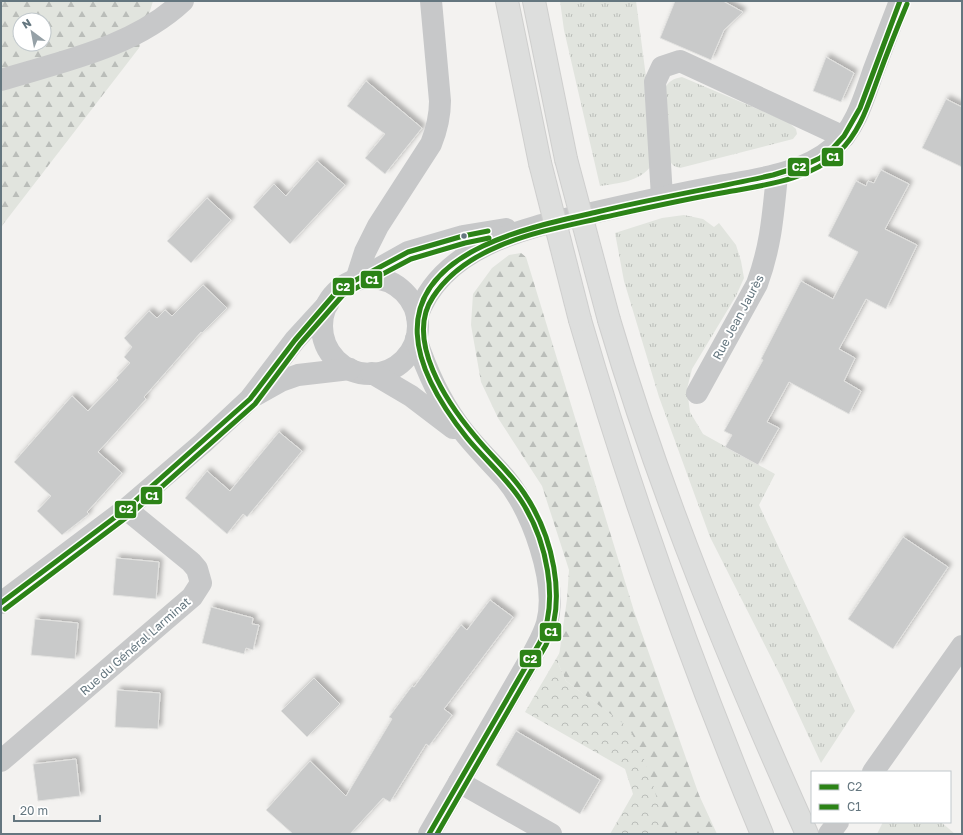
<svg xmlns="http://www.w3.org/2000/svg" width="963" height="835" viewBox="0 0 963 835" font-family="'Golos Text',sans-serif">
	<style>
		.grass { fill: url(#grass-tufts) }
		.forest { fill: url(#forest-firs); fill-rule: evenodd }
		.park { fill: url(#park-crowns) }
		.building { fill: #c9caca; stroke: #e2e2e0; filter: url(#shadow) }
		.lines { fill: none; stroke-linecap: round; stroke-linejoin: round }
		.major-casing { stroke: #cfcfce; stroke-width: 24 }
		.minor { stroke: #c7c8c9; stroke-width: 22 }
		.major { stroke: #dddedd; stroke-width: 22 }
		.major-bridge-casing { stroke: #cfcfce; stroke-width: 24; stroke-linecap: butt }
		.major-bridge { stroke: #dddedd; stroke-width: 22 }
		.bus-1-casing { stroke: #fff; stroke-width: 8 }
		.bus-2-casing { stroke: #fff; stroke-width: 8 }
		.bus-1 { stroke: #2c8317; stroke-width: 5 }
		.bus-2 { stroke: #2c8317; stroke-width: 5 }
		.bus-dot { fill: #64767f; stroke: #fff; stroke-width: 1.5 }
		.labels { text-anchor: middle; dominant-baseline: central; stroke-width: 4; stroke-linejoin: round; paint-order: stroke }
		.street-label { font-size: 12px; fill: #64767f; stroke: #fff }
		.line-badge { stroke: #fff; stroke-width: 1.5 }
		.badge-label { font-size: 11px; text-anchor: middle; font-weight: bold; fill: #fff }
	</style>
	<defs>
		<pattern id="grass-tufts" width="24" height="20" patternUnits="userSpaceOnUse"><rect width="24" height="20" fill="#e1e4de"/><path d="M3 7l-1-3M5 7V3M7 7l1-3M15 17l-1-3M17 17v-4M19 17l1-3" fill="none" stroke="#babdb9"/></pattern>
		<pattern id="forest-firs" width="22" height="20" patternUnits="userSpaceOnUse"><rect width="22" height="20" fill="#e1e4de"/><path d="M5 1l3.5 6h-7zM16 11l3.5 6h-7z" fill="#babdb9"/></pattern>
		<pattern id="park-crowns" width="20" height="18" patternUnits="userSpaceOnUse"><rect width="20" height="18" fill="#e1e4de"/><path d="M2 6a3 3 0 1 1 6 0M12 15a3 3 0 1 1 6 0" fill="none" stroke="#babdb9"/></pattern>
		<filter id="shadow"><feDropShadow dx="3.5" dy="-3.5" stdDeviation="2" flood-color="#0004"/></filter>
	</defs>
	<rect width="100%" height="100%" fill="#f3f2f0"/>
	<g class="grass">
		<path d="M560,1H636L646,77L651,166C639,182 619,183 600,186L564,30Z"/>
		<path d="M682,77L788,122L796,129L797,134L793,139L680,168L674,166L669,161L664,90C668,81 673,79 682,77Z"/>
		<polygon points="684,215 703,219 714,227 719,223 736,245 741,261 744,278 736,296 692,369 687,389 690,412 703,434 775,474 759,505 855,711 821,763 782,679 710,537 659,397 624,281 615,233 662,218"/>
		<polygon points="883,822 941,822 955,834 877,834"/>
	</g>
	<g class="forest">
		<path d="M1,1H153L139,48L1,227ZM20,20H44V44H20Z"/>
		<polygon points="521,253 526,257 634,611 699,795 717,834 660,834 627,727 566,681 558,663 567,599 569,570 542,486 498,418 481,382 471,325 473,294 492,268 509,255"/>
	</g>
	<polygon class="park" points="560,652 558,663 566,681 628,727 640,748 653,784 661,815 660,834 610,834 633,794 625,769 525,712"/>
	<g class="building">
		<polygon points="675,1 723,1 743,12 724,30 711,60 660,38"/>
		<polygon points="826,57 854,73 841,102 813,91"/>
		<polygon points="366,81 422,128 385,174 365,158 385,134 347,106"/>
		<polygon points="946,99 962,107 962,167 922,148"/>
		<polygon points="317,161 345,185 290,244 253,207 274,184 286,196"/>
		<polygon points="881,170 909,184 885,229 917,245 886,309 866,299 839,349 855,358 844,381 861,391 849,414 789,382 767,422 779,428 758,465 725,447 732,435 724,431 763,360 761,359 801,281 833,299 858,252 828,236 856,181 866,186 868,181 874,183"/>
		<polygon points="207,198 231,220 191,263 167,241"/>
		<polygon points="203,285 227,308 202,333 201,332 144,397 146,399 98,452 122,473 87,512 89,514 62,535 37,511 51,496 14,462 72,396 88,411 118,380 116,378 130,363 124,357 132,347 124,338 149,311 157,318 165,310 172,316"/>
		<polygon points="279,432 302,451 247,517 243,514 227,534 185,498 207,471 230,491"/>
		<polygon points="903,537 948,567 893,649 848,619"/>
		<polygon points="116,558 159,562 156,599 113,595"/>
		<polygon points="490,600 513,617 444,709 452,715 429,746 426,744 390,802 383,798 350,834 293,834 266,810 310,761 346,796 392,719 389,717 412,686 414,687 461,625 467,630"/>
		<polygon points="211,607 253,618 252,624 259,625 253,650 246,648 244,654 202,643"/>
		<polygon points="35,619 78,623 75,659 31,655"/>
		<polygon points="314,678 340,704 307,737 281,711"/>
		<polygon points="117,690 160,693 158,729 115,727"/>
		<polygon points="516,731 600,780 580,814 496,765"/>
		<polygon points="76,759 80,796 38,801 33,764"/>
	</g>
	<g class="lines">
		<g class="major-casing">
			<g id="major">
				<polyline points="507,1 540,163"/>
				<polyline points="534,1 566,159"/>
				<path d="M580,320C631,495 692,666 762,834"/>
				<path d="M609,320C661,496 732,667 807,834"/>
			</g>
		</g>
		<g class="minor">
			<path d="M1,80C64,61 134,47 183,1"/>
			<polyline points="662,197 655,82 662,67 680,61 844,137"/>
			<polyline points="362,278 408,252 463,236 506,229"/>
			<circle cx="370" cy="326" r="48"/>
			<path d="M356,280L365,252L378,226L431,144C437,129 440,117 440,101L431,1"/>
			<path d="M417,317C442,245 526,228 592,213C635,203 677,194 719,186C758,179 803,174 834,147C856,128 864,98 873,72C882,48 891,25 900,1"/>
			<path d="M416,339C426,369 438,397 457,423C471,443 489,460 505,478C532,510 558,582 547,623C544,634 538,644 533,654L429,834"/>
			<polyline points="372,373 411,396 453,428"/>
			<path d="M697,393L757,284C771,246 773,215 777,175"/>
			<polyline points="256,395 281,381 298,375 350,369"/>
			<polyline points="1,603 126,509 203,443 250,399 295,340 328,304"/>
			<polyline points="1,761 192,597 201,583 197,569 191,562 126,509"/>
			<polyline points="873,772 962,646"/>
			<polyline points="459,782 551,834"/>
			<polyline points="829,834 838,822"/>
		</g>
		<use href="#major" class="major"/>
		<g class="major-bridge-casing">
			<g id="major-bridge">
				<polyline points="566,159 609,320"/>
				<polyline points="540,163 580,320"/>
			</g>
		</g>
		<use href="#major-bridge" class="major-bridge"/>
		<g class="bus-1-casing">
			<g id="bus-1">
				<polyline points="1,603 126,509 250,399 295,340 339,289 408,252 463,236 488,231"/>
				<path d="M429,834L540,642C560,600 546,540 522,502C507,478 485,460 467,438C412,369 384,293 483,246C519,229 558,221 597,212C655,198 715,188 773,175L805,165L820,158L833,148L844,136L860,108L900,1"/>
			</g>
		</g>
		<g class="bus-2-casing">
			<g id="bus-2">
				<polyline points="5,609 131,514 255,404 300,344 343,295 411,259 465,243 489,238"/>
				<path d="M437,834L546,645C568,599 552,534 524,493C510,472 491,456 475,436C448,404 404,340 433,297C469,242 545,231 605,217C646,208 686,199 727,192C765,185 810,180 839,152C860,132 868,105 878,78C887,53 897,28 907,4"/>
			</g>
		</g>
		<use href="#bus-1" class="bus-1"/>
		<use href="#bus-2" class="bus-2"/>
	</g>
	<circle class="bus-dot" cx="464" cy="236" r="3.5"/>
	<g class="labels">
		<g class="street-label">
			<text transform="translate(738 317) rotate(-62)">Rue Jean Jaurès</text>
			<text transform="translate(135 646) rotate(-41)">Rue du Général Larminat</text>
		</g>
	</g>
	<g class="line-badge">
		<rect x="821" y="147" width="23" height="20" rx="4" fill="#2c8317"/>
		<rect x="787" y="157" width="23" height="20" rx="4" fill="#2c8317"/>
		<rect x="360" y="270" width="23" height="19" rx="4" fill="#2c8317"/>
		<rect x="332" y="277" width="23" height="19" rx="4" fill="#2c8317"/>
		<rect x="140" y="486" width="23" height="19" rx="4" fill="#2c8317"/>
		<rect x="114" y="500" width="23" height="19" rx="4" fill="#2c8317"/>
		<rect x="539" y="622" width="23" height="20" rx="4" fill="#2c8317"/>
		<rect x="519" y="649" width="23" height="19" rx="4" fill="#2c8317"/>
	</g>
	<g class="badge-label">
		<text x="833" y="161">C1</text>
		<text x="799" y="171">C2</text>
		<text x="372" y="284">C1</text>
		<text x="343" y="291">C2</text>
		<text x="152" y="500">C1</text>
		<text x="126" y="513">C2</text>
		<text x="551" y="636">C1</text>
		<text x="530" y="663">C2</text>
	</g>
	<rect width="963" height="835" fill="none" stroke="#64767f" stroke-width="4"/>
	<rect x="811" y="771" width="140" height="52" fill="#ffffff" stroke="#c1c8cc"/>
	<rect x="819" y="784" width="20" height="6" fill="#2c8317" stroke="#c1c8cc"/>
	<text x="847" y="791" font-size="12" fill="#64767f">C2</text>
	<rect x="819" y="804" width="20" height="6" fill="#2c8317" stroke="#c1c8cc"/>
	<text x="847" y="811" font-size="12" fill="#64767f">C1</text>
	<g transform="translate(32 32) rotate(328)"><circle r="19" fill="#ffffff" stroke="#c1c8cc"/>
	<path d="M0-3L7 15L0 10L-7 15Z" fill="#96a1a7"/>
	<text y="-6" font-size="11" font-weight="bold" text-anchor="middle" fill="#64767f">N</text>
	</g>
	<path d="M14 815v6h86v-6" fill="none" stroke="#64767f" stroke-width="2"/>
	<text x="20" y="815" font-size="12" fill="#64767f" stroke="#ffffff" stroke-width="3" paint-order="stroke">20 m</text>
</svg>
